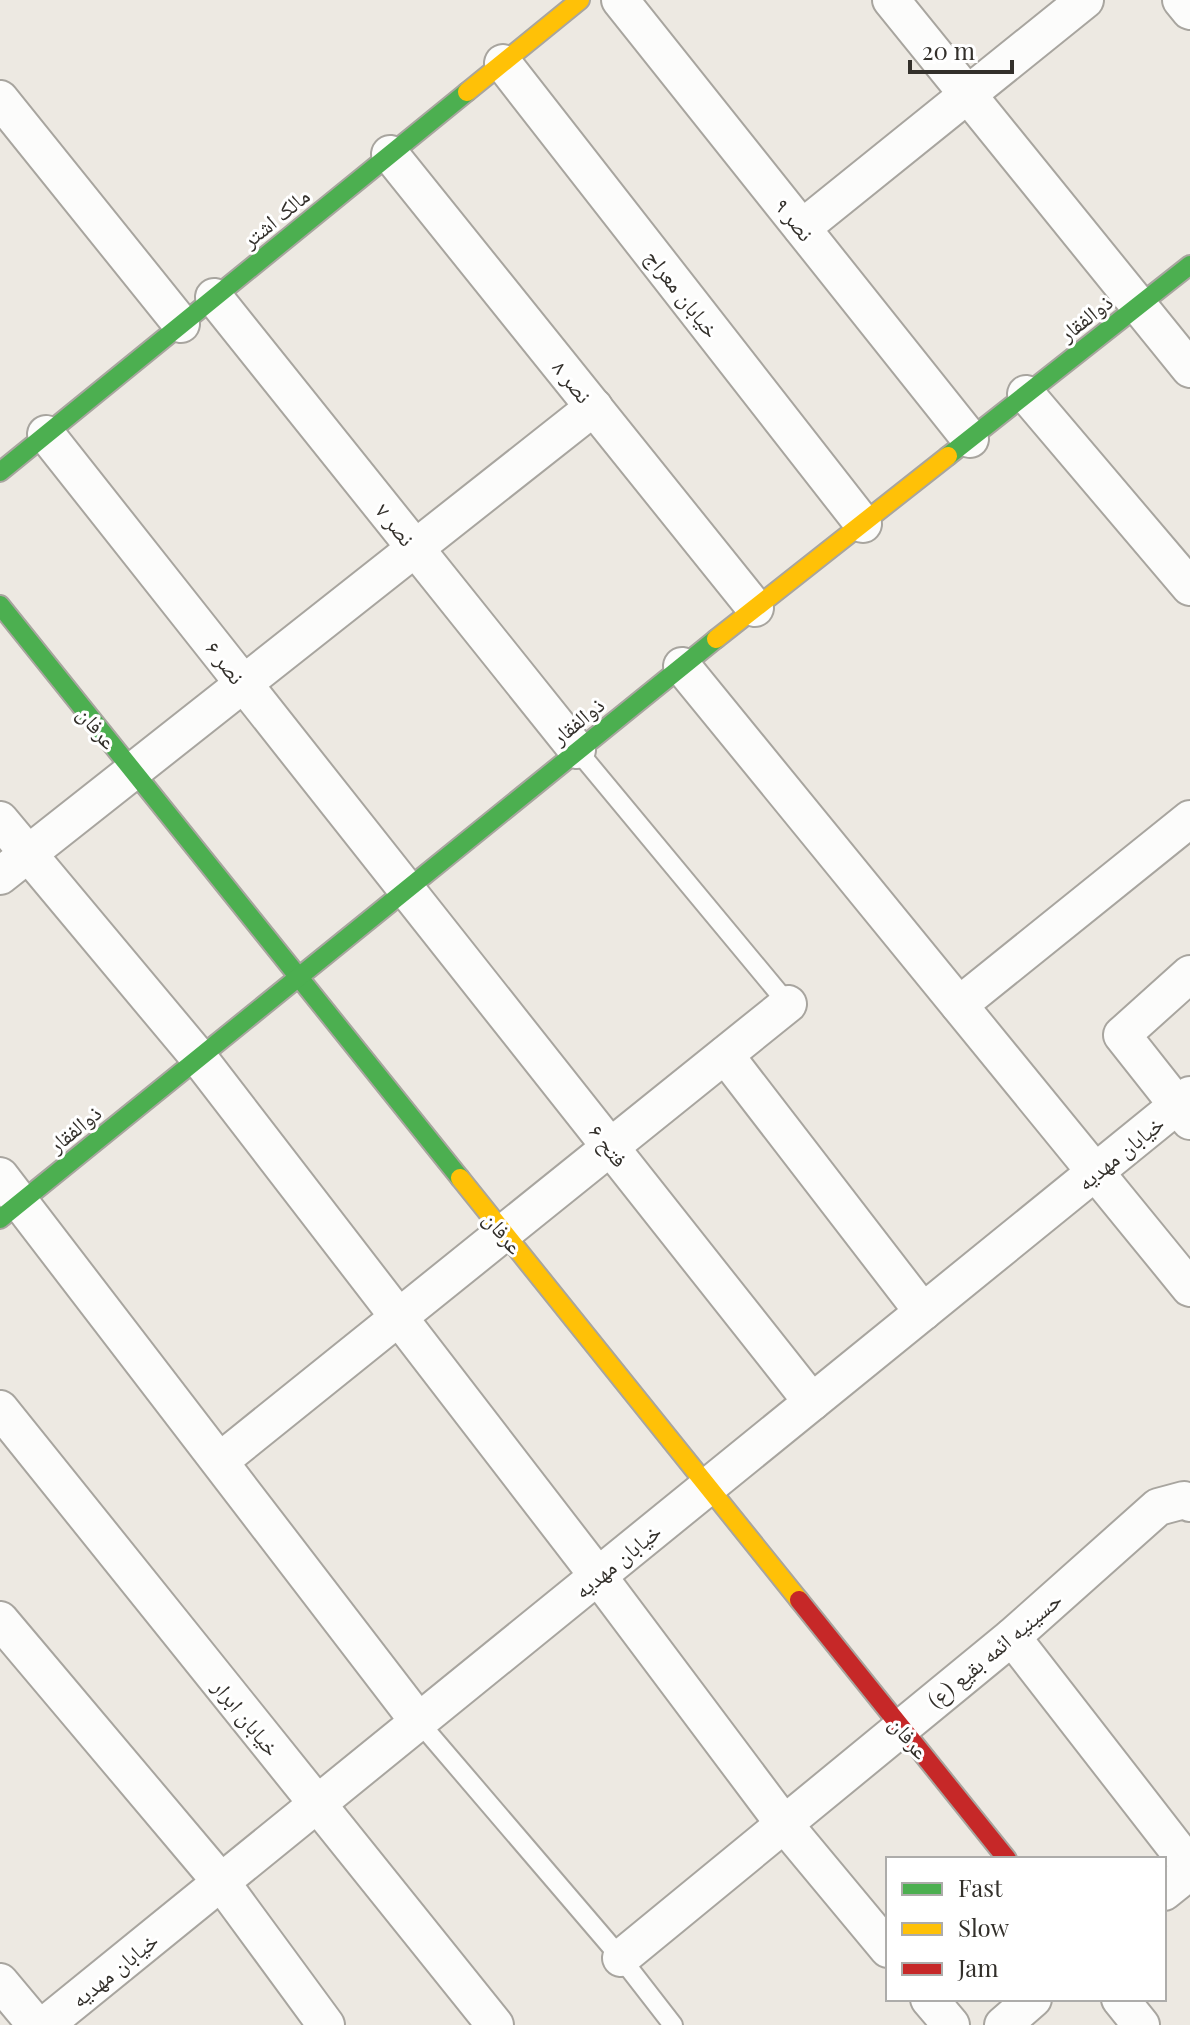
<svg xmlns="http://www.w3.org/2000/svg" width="1190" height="2025" viewBox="0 0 1190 2025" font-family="'Playfair Display','Noto Naskh Arabic',serif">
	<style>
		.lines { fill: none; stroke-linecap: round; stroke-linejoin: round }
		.lane-casing { stroke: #a8a59f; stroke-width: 22 }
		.street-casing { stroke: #a8a59f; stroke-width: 40 }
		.fast-casing { stroke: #a8a59f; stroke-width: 22 }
		.slow-casing { stroke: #a8a59f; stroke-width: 22 }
		.jam-casing { stroke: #a8a59f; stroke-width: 22 }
		.lane { stroke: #fcfcfb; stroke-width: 18 }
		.street { stroke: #fcfcfb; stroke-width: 36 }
		.fast { stroke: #4caf50; stroke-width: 18 }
		.slow { stroke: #ffc107; stroke-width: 18 }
		.jam { stroke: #c62828; stroke-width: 18 }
		.labels { text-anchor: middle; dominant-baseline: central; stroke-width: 6; stroke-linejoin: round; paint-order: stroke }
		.street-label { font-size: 22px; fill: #33302b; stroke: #fff }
	</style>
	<rect width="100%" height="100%" fill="#ede9e2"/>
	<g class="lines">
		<g class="lane-casing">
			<g id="lane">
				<polyline points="577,750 788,1004"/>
				<polyline points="419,1722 621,1958 673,2025"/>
			</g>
		</g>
		<g class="street-casing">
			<g id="street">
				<polyline points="620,0 970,439"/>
				<polyline points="891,0 1190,369"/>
				<polyline points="1181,0 1190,11"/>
				<polyline points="503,63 863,524"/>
				<polyline points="0,99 181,324"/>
				<polyline points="390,154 755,608"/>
				<polyline points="802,228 1085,0"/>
				<polyline points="214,297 577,750"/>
				<polyline points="1026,394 1190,587"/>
				<polyline points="46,434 812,1402"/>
				<polyline points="682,666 1190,1288"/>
				<polyline points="0,820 199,1058 598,1576 784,1824 888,1949"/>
				<polyline points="0,876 594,407"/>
				<polyline points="1190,974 1122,1035 1190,1121"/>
				<polyline points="959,1005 1190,819"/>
				<polyline points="725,1055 923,1312"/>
				<polyline points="0,1176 419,1722"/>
				<polyline points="0,1409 495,2025"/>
				<polyline points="220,1461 788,1004"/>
				<polyline points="0,1620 221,1882 326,2025"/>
				<polyline points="1012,1637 1190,1866"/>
				<polyline points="1164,1892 1190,1871"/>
				<polyline points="621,1958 1012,1637 1158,1507 1184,1500 1190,1503"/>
				<polyline points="0,1982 36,2025"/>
				<polyline points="929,1999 951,2025"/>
				<polyline points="1120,1999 1141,2025"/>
				<polyline points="45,2025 1190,1095"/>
				<polyline points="1003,2025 1033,1999"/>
			</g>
		</g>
		<g class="fast-casing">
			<g id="fast">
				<polyline points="948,456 1190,265"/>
				<polyline points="0,472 467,92"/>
				<polyline points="0,605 460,1178"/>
				<polyline points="0,1219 716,639"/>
			</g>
		</g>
		<g class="slow-casing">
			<g id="slow">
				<polyline points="467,92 580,0"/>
				<polyline points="716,639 948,456"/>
				<polyline points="460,1178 799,1600"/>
			</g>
		</g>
		<g class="jam-casing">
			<polyline id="jam" points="799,1600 1007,1859"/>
		</g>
		<use href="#lane" class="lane"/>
		<use href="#street" class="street"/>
		<use href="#fast" class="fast"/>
		<use href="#slow" class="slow"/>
		<use href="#jam" class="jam"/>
	</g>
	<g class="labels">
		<g class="street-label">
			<text transform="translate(275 217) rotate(-39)">مالک اشتر</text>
			<text transform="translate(795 219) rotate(51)">نصر ۹</text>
			<text transform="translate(683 293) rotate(52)">خیابان معراج</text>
			<text transform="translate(1085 317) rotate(-38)">ذوالفقار</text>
			<text transform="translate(573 381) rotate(51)">نصر ۸</text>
			<text transform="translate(396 524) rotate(51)">نصر ۷</text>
			<text transform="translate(226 662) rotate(52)">نصر ۶</text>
			<text transform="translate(577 720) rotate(-39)">ذوالفقار</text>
			<text transform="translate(98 727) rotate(51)">عرفان</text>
			<text transform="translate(74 1128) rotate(-39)">ذوالفقار</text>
			<text transform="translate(609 1145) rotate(52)">فتح ۶</text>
			<text transform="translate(1120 1152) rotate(-39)">خیابان مهدیه</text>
			<text transform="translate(504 1232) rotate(51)">عرفان</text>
			<text transform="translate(617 1560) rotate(-39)">خیابان مهدیه</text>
			<text transform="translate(994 1649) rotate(-40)">حسینیه ائمه بقیع (ع)</text>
			<text transform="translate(247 1717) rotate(51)">خیابان ابرار</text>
			<text transform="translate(910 1737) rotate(51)">عرفان</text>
			<text transform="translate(114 1969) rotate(-39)">خیابان مهدیه</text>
		</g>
	</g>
	<rect x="886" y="1857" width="280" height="144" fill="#ffffff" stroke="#adacaa" stroke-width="2"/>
	<rect x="902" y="1883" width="40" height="12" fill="#4caf50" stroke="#adacaa" stroke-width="2"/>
	<text x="958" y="1897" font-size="24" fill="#33302b">Fast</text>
	<rect x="902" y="1923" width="40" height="12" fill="#ffc107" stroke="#adacaa" stroke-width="2"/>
	<text x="958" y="1937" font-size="24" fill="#33302b">Slow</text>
	<rect x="902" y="1963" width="40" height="12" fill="#c62828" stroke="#adacaa" stroke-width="2"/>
	<text x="958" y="1977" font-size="24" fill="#33302b">Jam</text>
	<path d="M910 60v12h102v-12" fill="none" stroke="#33302b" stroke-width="4"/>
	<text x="922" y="60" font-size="24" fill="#33302b" stroke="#ffffff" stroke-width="6" paint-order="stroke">20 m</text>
</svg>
